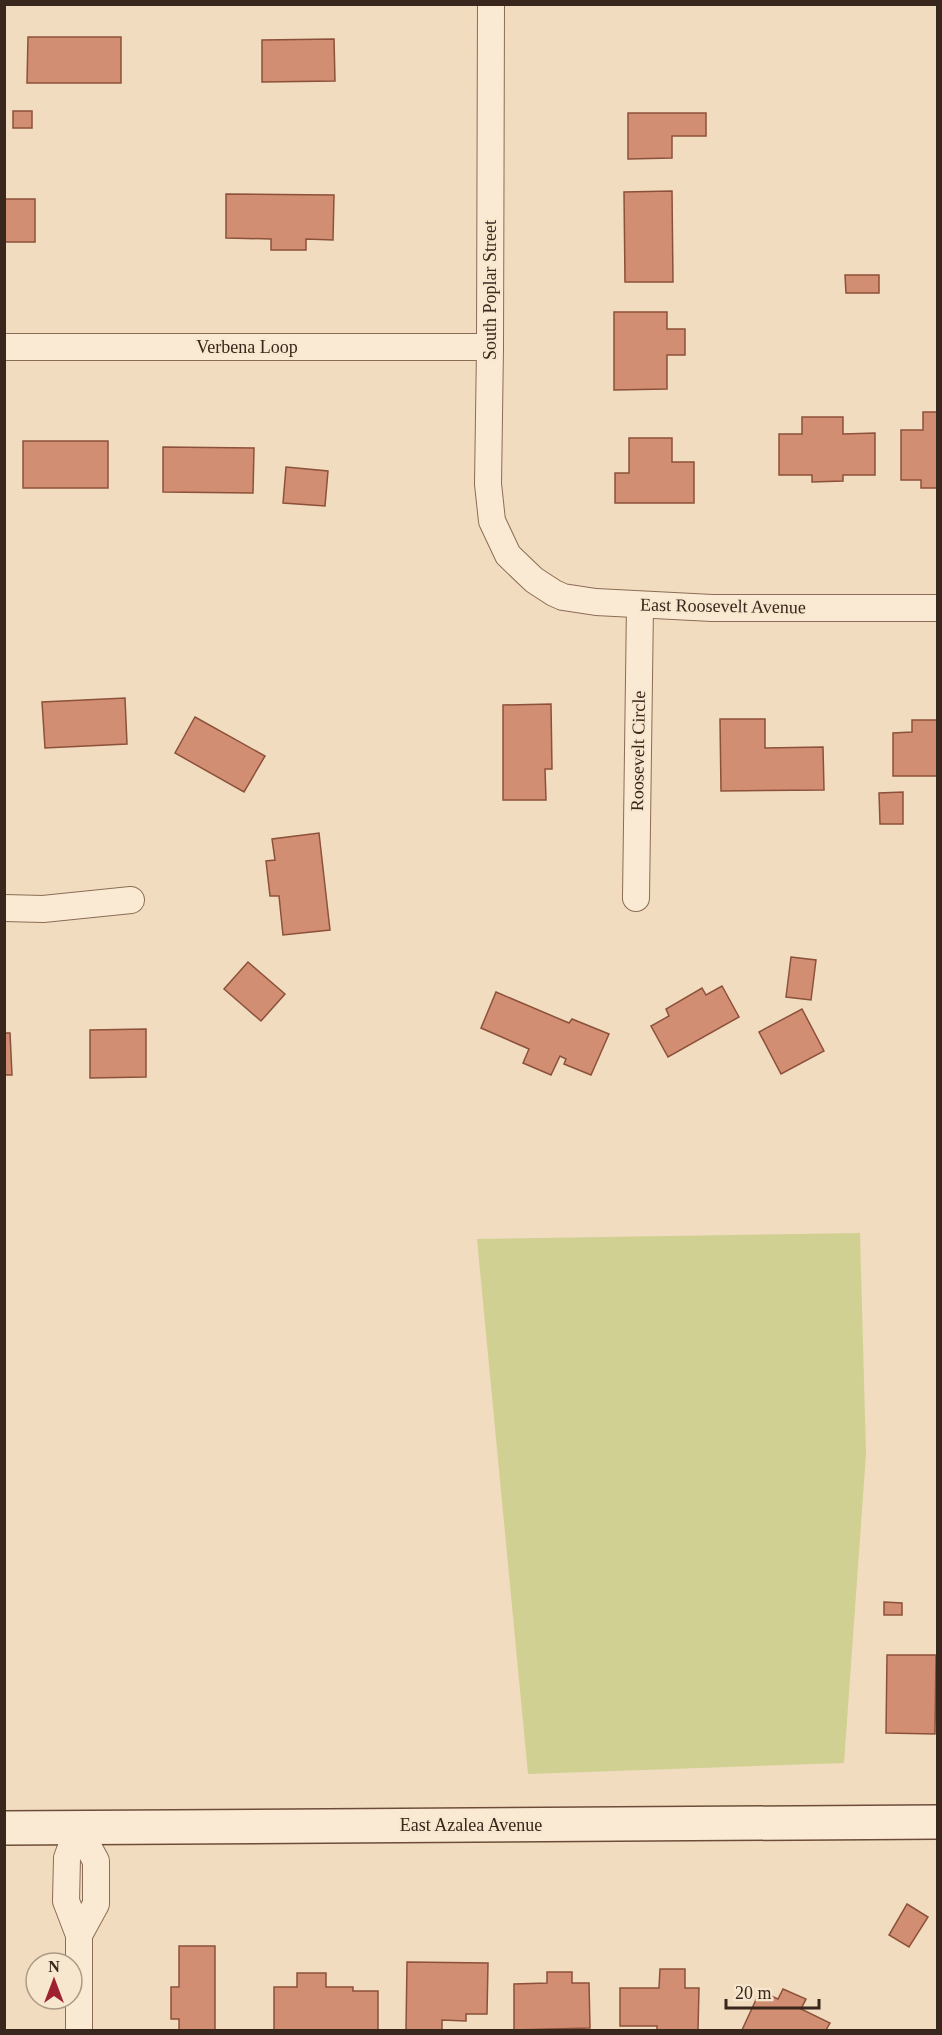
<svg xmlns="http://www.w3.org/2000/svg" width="942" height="2035" viewBox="0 0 942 2035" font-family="Georgia,serif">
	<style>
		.green { fill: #d0d092 }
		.building { fill: #d28e72; stroke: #8c513a; stroke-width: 1.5 }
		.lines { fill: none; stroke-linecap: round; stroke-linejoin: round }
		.street-casing { stroke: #8b6c56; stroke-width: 28 }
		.secondary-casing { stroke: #6d4d39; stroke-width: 36 }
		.street { stroke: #fbead3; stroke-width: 26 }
		.secondary { stroke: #fbead3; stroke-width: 33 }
		.labels { text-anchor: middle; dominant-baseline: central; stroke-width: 4.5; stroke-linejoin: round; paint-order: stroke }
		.street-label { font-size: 18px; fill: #39261c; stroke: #f8e7cf }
	</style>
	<rect width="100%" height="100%" fill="#f1dcbf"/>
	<polygon class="green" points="860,1233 866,1454 844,1763 528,1774 477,1239"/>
	<g class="building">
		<polygon points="28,37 121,37 121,83 27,83"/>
		<polygon points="334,39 335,81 262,82 262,40"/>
		<rect x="13" y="111" width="19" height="17"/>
		<polygon points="628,113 706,113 706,136 672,136 672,158 628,159"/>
		<polygon points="672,191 673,282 625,282 624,192"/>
		<polygon points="226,194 334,195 333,240 306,239 306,250 271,250 271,239 226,238"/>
		<rect x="4" y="199" width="31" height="43"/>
		<polygon points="845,275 879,275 879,293 846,293"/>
		<polygon points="614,312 667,312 667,329 685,329 685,355 667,355 667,389 614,390"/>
		<polygon points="923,412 938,412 938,488 921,488 921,480 901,480 901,430 923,430"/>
		<polygon points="802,417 843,417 843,434 875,433 875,475 843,475 843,481 812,482 812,475 779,475 779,434 802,434"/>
		<polygon points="629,438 672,438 672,462 694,462 694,503 615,503 615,473 629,473"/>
		<rect x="23" y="441" width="85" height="47"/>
		<polygon points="163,447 254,448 253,493 163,492"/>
		<polygon points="286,467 328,471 325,506 283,503"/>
		<polygon points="125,698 127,744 45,748 42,702"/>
		<polygon points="551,704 552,769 545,769 546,800 503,800 503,705"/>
		<polygon points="195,717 265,756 244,792 175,753"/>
		<polygon points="720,719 765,719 765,748 823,747 824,790 721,791"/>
		<polygon points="912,720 938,720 938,776 893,776 893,733 912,732"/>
		<polygon points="903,792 903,824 880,824 879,793"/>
		<polygon points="319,833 330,930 283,935 279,896 270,896 266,861 275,860 272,839"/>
		<polygon points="791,957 816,960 811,1000 786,997"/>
		<polygon points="248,962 285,994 261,1021 224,989"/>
		<polygon points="722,986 739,1017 668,1057 651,1026 669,1016 666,1009 702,988 706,995"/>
		<polygon points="496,992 569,1023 572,1019 609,1034 591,1075 564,1064 566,1059 560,1056 551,1075 523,1063 529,1049 481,1028"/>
		<polygon points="802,1009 824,1051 781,1074 759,1032"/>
		<polygon points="146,1029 146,1077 90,1078 90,1030"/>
		<polygon points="4,1033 10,1033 12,1075 4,1075"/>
		<polygon points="884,1602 902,1603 902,1615 884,1615"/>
		<polygon points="887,1655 936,1655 935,1734 886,1733"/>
		<polygon points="907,1904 928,1917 909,1947 889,1935"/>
		<polygon points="179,1946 215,1946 215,2030 179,2030 179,2019 171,2019 171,1987 179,1987"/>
		<polygon points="407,1962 488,1963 487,2014 466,2014 466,2021 442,2020 442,2030 406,2030"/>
		<polygon points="660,1969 685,1969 685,1988 699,1988 698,2030 657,2030 657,2026 620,2026 620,1988 659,1988"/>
		<polygon points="547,1972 572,1972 572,1983 589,1983 590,2028 514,2030 514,1984 547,1983"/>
		<polygon points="297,1973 326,1973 326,1987 353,1987 353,1991 378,1991 378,2030 274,2030 274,1987 297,1987"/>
		<polygon points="783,1989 806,1999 801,2009 830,2023 826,2030 742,2030 760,1991 778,1999"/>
	</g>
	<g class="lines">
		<g class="street-casing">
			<g id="street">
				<polyline points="491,4 490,347 488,484 492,521 508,555 534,580 554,593 563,597 596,602 712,608 938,608"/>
				<polyline points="4,347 490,347"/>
				<polyline points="636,898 640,605"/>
				<polyline points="4,908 43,909 131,900"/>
				<polyline points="78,1828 67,1858 66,1901 79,1935 79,2030"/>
				<polyline points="78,1828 96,1861 96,1904 79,1935"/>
			</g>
		</g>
		<g class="secondary-casing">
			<polyline id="secondary" points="4,1828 938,1822"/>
		</g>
		<use href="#street" class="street"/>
		<use href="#secondary" class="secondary"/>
	</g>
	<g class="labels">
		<g class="street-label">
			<text transform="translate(490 290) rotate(-90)">South Poplar Street</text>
			<text x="247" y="347">Verbena Loop</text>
			<text transform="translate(723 606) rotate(1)">East Roosevelt Avenue</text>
			<text transform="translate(638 751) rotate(-89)">Roosevelt Circle</text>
			<text x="471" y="1825">East Azalea Avenue</text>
		</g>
	</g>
	<rect width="942" height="2035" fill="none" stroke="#39261c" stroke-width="12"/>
	<g transform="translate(54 1981)"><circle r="28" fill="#f8e7cf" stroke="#ac9a87" stroke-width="1.5"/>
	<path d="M0-4.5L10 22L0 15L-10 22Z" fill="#9e2131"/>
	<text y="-9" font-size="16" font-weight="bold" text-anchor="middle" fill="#39261c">N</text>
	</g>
	<path d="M726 1999v9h93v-9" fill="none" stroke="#39261c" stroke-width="3"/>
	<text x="735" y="1999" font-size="18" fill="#39261c" stroke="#f8e7cf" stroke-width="4.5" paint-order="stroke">20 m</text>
</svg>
